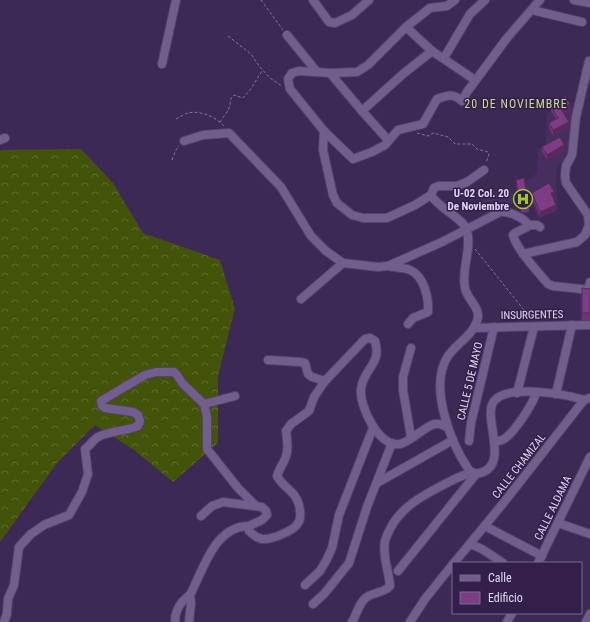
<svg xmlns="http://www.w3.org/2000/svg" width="590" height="622" viewBox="0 0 590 622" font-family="'Roboto Condensed',sans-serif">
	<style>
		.built { fill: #462e61 }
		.forest { fill: url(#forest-crowns) }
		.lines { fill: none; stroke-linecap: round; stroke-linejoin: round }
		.minor-casing { stroke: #554369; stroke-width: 10 }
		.path { stroke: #847499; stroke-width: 1; stroke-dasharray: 3 2; stroke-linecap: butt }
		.minor { stroke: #725e8d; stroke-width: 8 }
		.wall { fill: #6c3472 }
		.shaded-wall { fill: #582a5c }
		.building { fill: #7d3c84; stroke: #582a5c }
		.labels { text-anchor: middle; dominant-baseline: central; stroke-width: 3; stroke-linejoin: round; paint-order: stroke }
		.poi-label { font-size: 11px; font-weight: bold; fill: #e1d6f1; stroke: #331f4a; text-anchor: end }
		.street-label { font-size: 11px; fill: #e1d6f1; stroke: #331f4a }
		.neighbourhood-label { font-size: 12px; letter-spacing: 1px; fill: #c5de94; stroke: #331f4a }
	</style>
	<defs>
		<pattern id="forest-crowns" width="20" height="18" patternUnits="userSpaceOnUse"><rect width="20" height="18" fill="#415409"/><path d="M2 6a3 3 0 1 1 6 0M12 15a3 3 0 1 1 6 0" fill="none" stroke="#5c6c2d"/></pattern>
	</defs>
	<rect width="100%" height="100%" fill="#3d2955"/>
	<g class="built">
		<polygon points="567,99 573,108 568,147 564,160 557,167 556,185 558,209 538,219 524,183 537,173 538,150 546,144 547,114"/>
		<polygon points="508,185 517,200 489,218 478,203"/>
		<rect x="580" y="291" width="10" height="32"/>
	</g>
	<polygon class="forest" points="81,149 113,183 143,233 220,260 235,309 218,376 218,443 173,482 134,450 95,425 57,463 0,542 0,150"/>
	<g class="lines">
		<g class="minor-casing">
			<g id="minor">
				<polyline points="313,0 329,22 335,23 352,15 369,0"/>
				<path d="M455,0L447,6L430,8L406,27L368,65L357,72L330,73L299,71L292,73L288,79L290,89L324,131L353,159L372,152L385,145L398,130L423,124L437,99C448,95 453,93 462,101L467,92L507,38L540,0"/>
				<polyline points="574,0 590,3"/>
				<polyline points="532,10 582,22"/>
				<polyline points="406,27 432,51 475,80"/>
				<polyline points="287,35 317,72"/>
				<polyline points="444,58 470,14 485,0"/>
				<polyline points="162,64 176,0"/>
				<polyline points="330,73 362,111 388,140"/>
				<polyline points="362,111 403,74 432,51"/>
				<polyline points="324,131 323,150 333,195 337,203 352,215 363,218 387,218 415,205 431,195 434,188 439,186 457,186 467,182 484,170"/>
				<polyline points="0,140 5,138"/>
				<path d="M184,141L203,135L229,133L281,187L311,236L326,251L343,263L378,267L388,266L442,242L500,212C508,211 522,217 527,223V227L515,233L513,235C516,249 539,273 548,284L553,286L590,290"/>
				<path d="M431,195C439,209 464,218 467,231C472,250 461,269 465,288C467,300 482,308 477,321C472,336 457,343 448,356C428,386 451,444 469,470C473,474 478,474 483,472C509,462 482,416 494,401C508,384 565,394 584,400L590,398"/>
				<polyline points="528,225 537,225 540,227"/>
				<polyline points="523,254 577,242 585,235 589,225 588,215 566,183 565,176 566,166 572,155 576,117 589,61"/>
				<path d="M388,266C395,268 404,267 410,270C424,276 429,298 428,312L413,318L408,324"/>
				<polyline points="588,290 590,282"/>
				<polyline points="301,299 343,263"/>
				<polyline points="474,328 590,325"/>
				<polyline points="411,348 403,377 403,390 411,437"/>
				<polyline points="268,360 300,362 305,363 308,374 312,377 325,381"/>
				<polyline points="517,393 534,327"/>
				<polyline points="556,394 572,325"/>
				<polyline points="204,404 235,396"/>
				<polyline points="469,441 471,423 494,327"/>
				<path d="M495,442C498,441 501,441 504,439C514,433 533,404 536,393"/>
				<polyline points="377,483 453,440"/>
				<path d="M201,516L212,506L223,502L262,507L266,511L267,515L262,520L249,526V531C253,535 257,538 262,539C271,540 294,531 298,523C302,518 300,510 299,505C295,490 284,489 277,476C279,469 284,463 286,456C289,449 287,438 286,431L291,424L309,411L314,397L325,381L365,339L370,338L375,341C382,365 364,367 361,389C359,406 379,448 400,444C410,442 423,428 434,424H440L447,427"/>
				<polyline points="558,523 590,534"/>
				<polyline points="485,526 542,556"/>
				<polyline points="470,544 482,549 503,563"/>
				<polyline points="454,563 505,501 584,400"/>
				<polyline points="538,563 590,457"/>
				<polyline points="398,571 476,474"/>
				<polyline points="305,585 320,571 327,559 332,548 339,515 373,428"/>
				<polyline points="313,604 324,594 349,563 367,507 392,443"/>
				<path d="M4,622L7,614L8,599L14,585L19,547L31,534L44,525L69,515L82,492L88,474L85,449C91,445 93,439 100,436C111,431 126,431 138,426L140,421L138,415L133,412L105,408L102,406L101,401L145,375L156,372H174L177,375L183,384L204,404L207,417V449L238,488L256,506"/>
				<path d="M175,622C175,615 178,607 182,602C185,599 189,596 191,593C204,568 215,526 249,526"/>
				<polyline points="189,622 191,603 190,595"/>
				<path d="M352,622C357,614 359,602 367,597C374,592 384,593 390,586C389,571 382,556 385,541C386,537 388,533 390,529C401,507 422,496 443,485C453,480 461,475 471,473"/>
				<polyline points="410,622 425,599 453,564"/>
				<polyline points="507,622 512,613"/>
				<polyline points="586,622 590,614"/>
			</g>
		</g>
		<g class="path">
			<polyline points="261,0 283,30"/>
			<polyline points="228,36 251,54 259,66 270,78 282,86"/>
			<path d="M176,119C180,117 184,114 188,113C200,110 216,117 224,126"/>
			<path d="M220,122C223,117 230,110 230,104C231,99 230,99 234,95L243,98L250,90L262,71"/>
			<polyline points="417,133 428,136 433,133 448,137 455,144 472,144 477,149 488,152 489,154 486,163"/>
			<polyline points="172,160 176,150 179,146"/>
			<polyline points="475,249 532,320"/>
		</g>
		<use href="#minor" class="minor"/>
	</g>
	<g class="wall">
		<polygon points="551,106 570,109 564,113 569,127 553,136 549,128 549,123 556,119 551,111"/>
		<polygon points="542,147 564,151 547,160 542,152"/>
		<polygon points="516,180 529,207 529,212 524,213 521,212 516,185"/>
		<polygon points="532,193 554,197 553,197 556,211 540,217 532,198"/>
		<polygon points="582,288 590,289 590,320 582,320"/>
	</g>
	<g class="shaded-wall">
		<polygon points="570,104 570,109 561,114 561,109"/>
		<polygon points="569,122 569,127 553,136 553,130"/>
		<polygon points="564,145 564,151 547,160 547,155"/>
		<polygon points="554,192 554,197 551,198 551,193"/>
		<polygon points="556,205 556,211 540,217 540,212"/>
	</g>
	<g class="building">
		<polygon points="565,96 570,104 561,109 569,122 553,130 549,123 558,118 551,106"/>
		<polygon points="560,137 564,145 547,155 542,147"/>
		<polygon points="524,178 529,207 524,208 521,207 516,180"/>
		<polygon points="549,183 554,192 551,193 556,205 540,212 532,193"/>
		<polygon points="582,288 590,289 590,313 582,313"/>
	</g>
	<defs>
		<g id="hospital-ring" transform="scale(1)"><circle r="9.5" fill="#331f4a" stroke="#a1c92a" stroke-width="1.5"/><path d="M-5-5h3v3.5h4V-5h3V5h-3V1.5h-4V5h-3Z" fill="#a1c92a"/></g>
	</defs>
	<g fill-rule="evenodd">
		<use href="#hospital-ring" x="523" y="199"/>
	</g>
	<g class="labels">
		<g class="poi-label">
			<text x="509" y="193">U-02 Col. 20<tspan x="509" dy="13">De Noviembre</tspan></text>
		</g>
		<g class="street-label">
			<text transform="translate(532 315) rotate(-1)">INSURGENTES</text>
			<text transform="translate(470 381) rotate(-77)">CALLE 5 DE MAYO</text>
			<text transform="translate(519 466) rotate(-52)">CALLE CHAMIZAL</text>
			<text transform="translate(553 508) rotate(-64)">CALLE ALDAMA</text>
		</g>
		<g class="neighbourhood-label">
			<text x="516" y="104">20 DE NOVIEMBRE</text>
		</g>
	</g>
	<rect x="452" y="562" width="130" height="52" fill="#331f4a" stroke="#79688d"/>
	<rect x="460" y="575" width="20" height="6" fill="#725e8d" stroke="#79688d"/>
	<text x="488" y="582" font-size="12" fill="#e1d6f1">Calle</text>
	<rect x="460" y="592" width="20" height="12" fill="#7d3c84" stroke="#79688d"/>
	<text x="488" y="602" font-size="12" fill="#e1d6f1">Edificio</text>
</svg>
